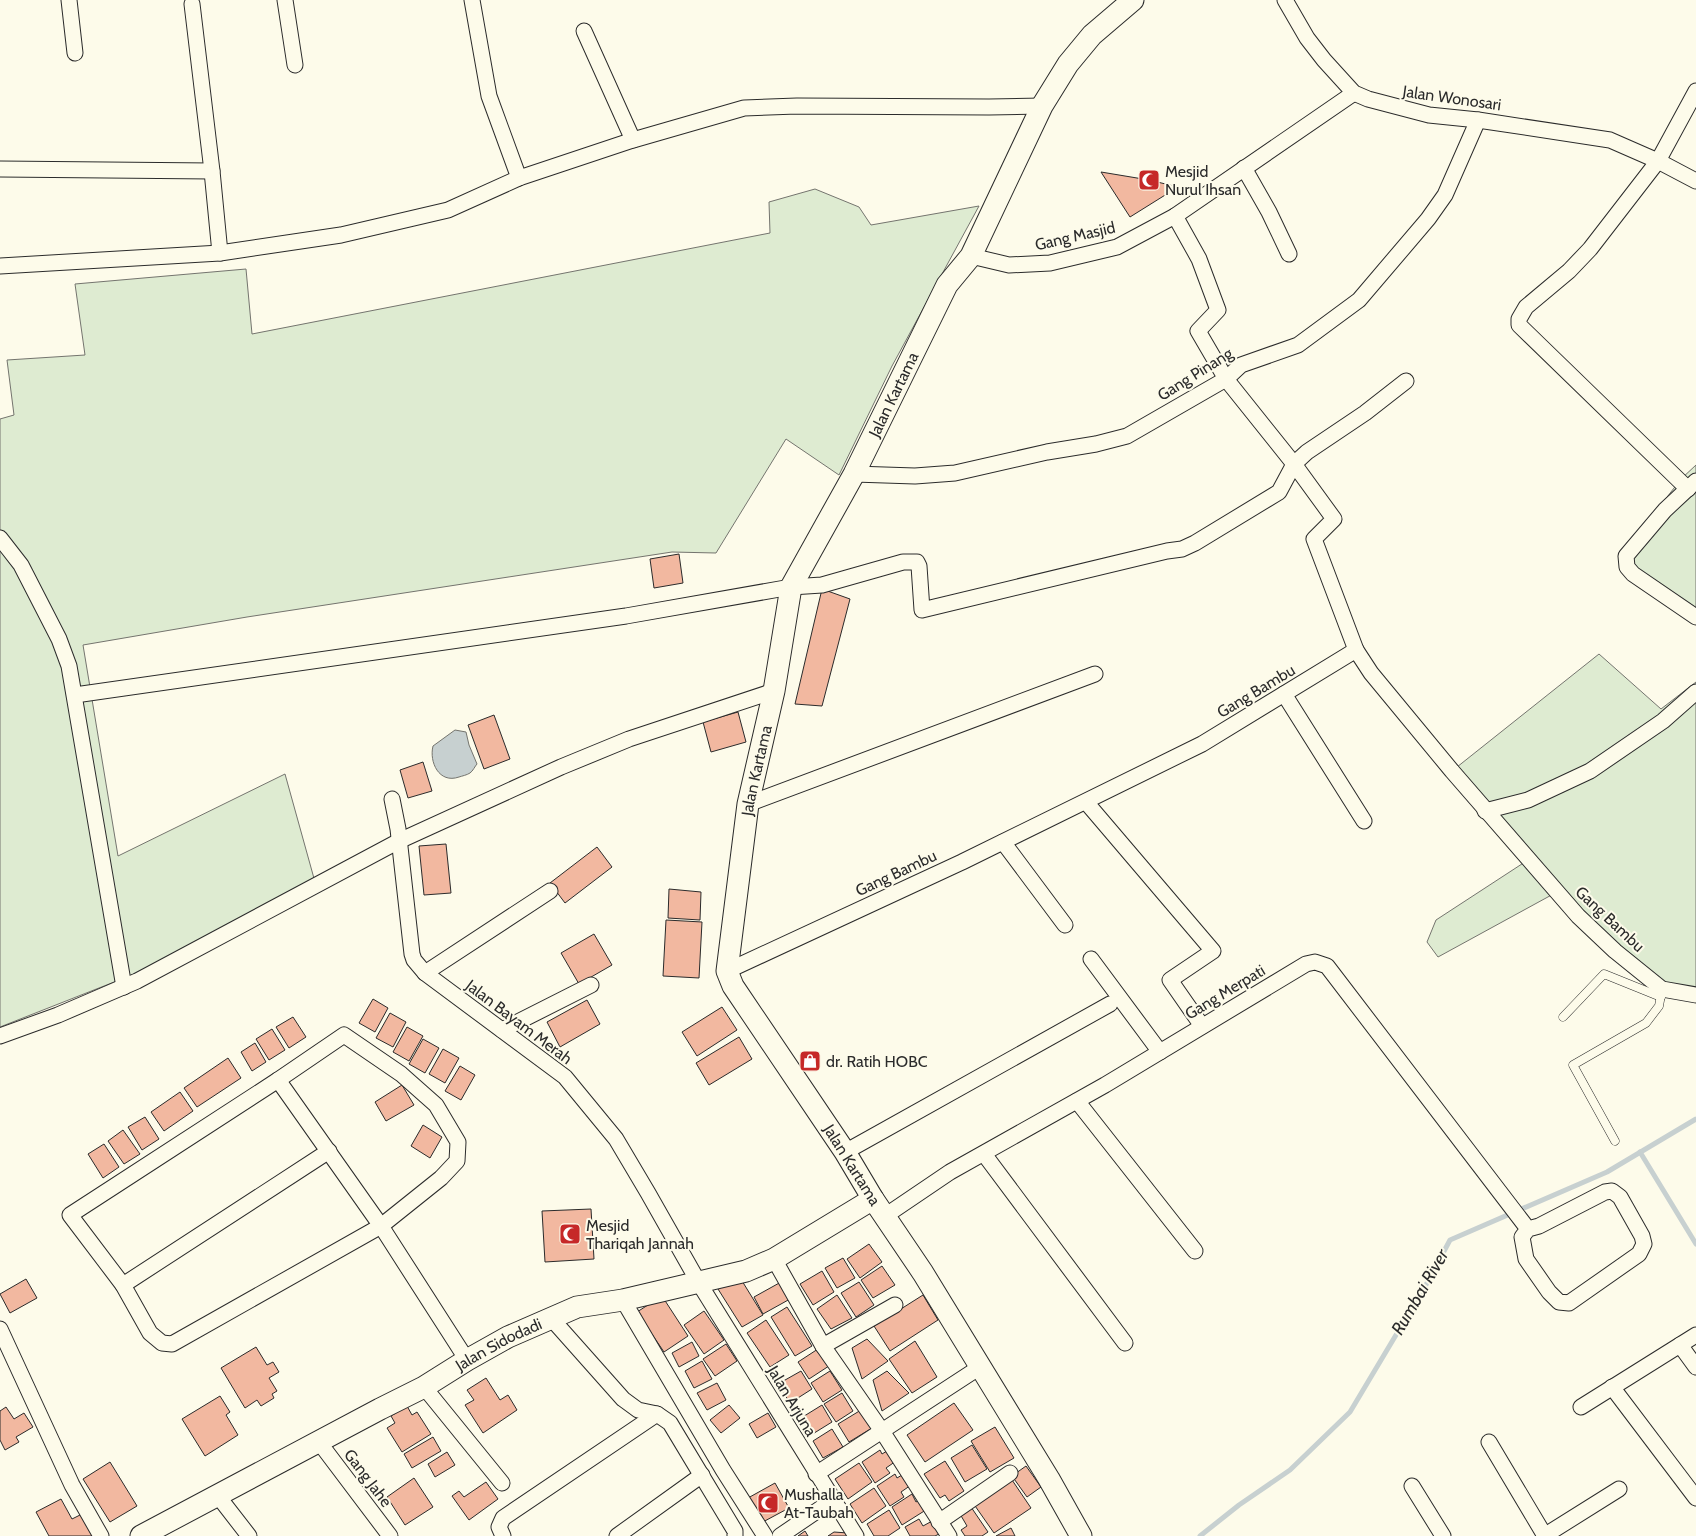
<svg xmlns="http://www.w3.org/2000/svg" width="1696" height="1536" viewBox="0 0 1696 1536" font-family="Cabin,sans-serif">
	<style>
		.green { fill: #deebd1; stroke: #74746e }
		.water { fill: #c7d0d0; stroke: #74746e }
		.lines { fill: none; stroke-linecap: round; stroke-linejoin: round }
		.stream { stroke: #c7d0d0; stroke-width: 5 }
		.building { fill: #f2b8a0; stroke: #2b2b2b }
		.lane-casing { stroke: #2b2b2b; stroke-width: 9 }
		.street-casing { stroke: #2b2b2b; stroke-width: 17 }
		.secondary-casing { stroke: #2b2b2b; stroke-width: 23 }
		.lane { stroke: #fdfbea; stroke-width: 8 }
		.street { stroke: #fdfbea; stroke-width: 15 }
		.secondary { stroke: #fdfbea; stroke-width: 21 }
		.labels { text-anchor: middle; dominant-baseline: central; stroke-width: 4; stroke-linejoin: round; paint-order: stroke }
		.street-label { font-size: 16px; fill: #2b2b2b; stroke: #fdfbea }
		.poi-label { font-size: 16px; fill: #2b2b2b; stroke: #fdfbea; text-anchor: start }
		.water-label { font-size: 18px; font-style: italic; fill: #2b2b2b; stroke: #fdfbea }
	</style>
	<rect width="100%" height="100%" fill="#fdfbea"/>
	<g class="green">
		<polygon points="815,189 859,207 871,225 979,206 892,366 839,475 786,439 716,553 672,552 247,617 83,645 118,856 285,774 315,882 137,973 0,1027 0,419 14,415 7,360 85,355 75,284 246,269 252,334 770,233 769,202"/>
		<polygon points="1696,465 1696,619 1679,609 1623,554 1681,479"/>
		<polygon points="1599,654 1661,709 1696,682 1696,995 1662,989 1557,892 1438,957 1427,942 1436,920 1528,860 1452,771"/>
	</g>
	<path class="water" d="M455,730L466,732L469,745L477,764C475,766 473,771 470,773C467,775 462,776 459,777C439,784 429,762 433,746Z"/>
	<g class="lines">
		<g class="stream">
			<polyline points="1640,1152 1696,1244"/>
			<polyline points="1200,1536 1239,1505 1290,1470 1350,1412 1427,1283 1450,1240 1607,1172 1696,1119"/>
		</g>
	</g>
	<g class="building">
		<polygon points="1101,172 1149,180 1178,187 1130,217"/>
		<polygon points="679,554 683,583 654,588 650,559"/>
		<polygon points="822,589 850,599 822,706 795,704"/>
		<polygon points="738,712 746,742 711,752 703,722"/>
		<polygon points="494,715 510,759 484,769 468,725"/>
		<polygon points="423,762 432,791 408,798 400,770"/>
		<polygon points="446,844 451,893 424,895 419,846"/>
		<polygon points="597,847 612,867 565,903 550,883"/>
		<polygon points="669,889 701,892 700,920 668,918"/>
		<polygon points="666,920 702,922 699,978 663,976"/>
		<polygon points="594,934 612,965 579,984 561,953"/>
		<polygon points="373,999 388,1008 375,1032 359,1023"/>
		<polygon points="587,1000 600,1024 560,1047 547,1022"/>
		<polygon points="722,1007 737,1030 697,1056 682,1032"/>
		<polygon points="390,1013 406,1022 393,1047 376,1038"/>
		<polygon points="293,1017 306,1037 289,1048 276,1027"/>
		<polygon points="407,1027 423,1036 409,1061 393,1052"/>
		<polygon points="272,1029 285,1050 269,1060 256,1039"/>
		<polygon points="739,1037 752,1059 709,1085 696,1063"/>
		<polygon points="423,1039 439,1048 425,1073 409,1064"/>
		<polygon points="255,1043 266,1062 252,1071 241,1052"/>
		<polygon points="443,1049 459,1058 445,1083 429,1074"/>
		<polygon points="228,1058 241,1078 197,1107 184,1088"/>
		<polygon points="460,1066 475,1075 461,1100 445,1091"/>
		<polygon points="402,1085 414,1105 386,1121 375,1102"/>
		<polygon points="180,1092 193,1111 164,1131 151,1112"/>
		<polygon points="145,1117 159,1139 142,1150 128,1127"/>
		<polygon points="423,1125 442,1137 430,1158 411,1146"/>
		<polygon points="123,1130 140,1154 124,1164 108,1141"/>
		<polygon points="104,1144 119,1167 103,1178 88,1154"/>
		<polygon points="591,1209 594,1259 545,1262 542,1211"/>
		<polygon points="869,1244 882,1262 860,1278 847,1259"/>
		<polygon points="843,1258 855,1278 837,1288 825,1268"/>
		<polygon points="882,1266 895,1285 873,1298 861,1280"/>
		<polygon points="822,1271 834,1292 813,1305 800,1284"/>
		<polygon points="739,1276 763,1315 742,1327 718,1289"/>
		<polygon points="26,1279 37,1298 10,1313 0,1294"/>
		<polygon points="781,1282 790,1299 763,1314 754,1297"/>
		<polygon points="859,1282 874,1305 856,1317 841,1293"/>
		<polygon points="837,1295 852,1318 831,1329 817,1309"/>
		<polygon points="923,1295 938,1320 890,1351 874,1326"/>
		<polygon points="662,1296 688,1336 664,1352 637,1312"/>
		<polygon points="787,1307 812,1346 795,1356 771,1317"/>
		<polygon points="704,1311 724,1340 704,1354 684,1325"/>
		<polygon points="766,1320 789,1355 770,1367 747,1333"/>
		<polygon points="867,1339 888,1361 862,1379 852,1348"/>
		<polygon points="915,1341 937,1377 912,1393 889,1359"/>
		<polygon points="692,1342 699,1356 679,1367 672,1353"/>
		<polygon points="726,1344 737,1361 715,1376 703,1359"/>
		<polygon points="256,1347 267,1365 273,1362 279,1372 269,1378 277,1391 272,1394 274,1398 261,1406 257,1400 245,1408 221,1368"/>
		<polygon points="821,1347 832,1364 809,1379 798,1362"/>
		<polygon points="702,1361 712,1379 694,1388 685,1371"/>
		<polygon points="801,1371 812,1389 790,1403 778,1384"/>
		<polygon points="830,1371 842,1390 823,1402 811,1383"/>
		<polygon points="887,1371 909,1393 882,1411 873,1380"/>
		<polygon points="486,1378 500,1400 508,1395 517,1410 483,1433 465,1405 474,1400 467,1390"/>
		<polygon points="717,1383 726,1400 707,1410 697,1393"/>
		<polygon points="842,1393 853,1411 836,1422 824,1404"/>
		<polygon points="220,1396 230,1412 226,1415 238,1435 205,1456 182,1419"/>
		<polygon points="954,1403 973,1430 925,1462 907,1435"/>
		<polygon points="729,1405 740,1418 721,1433 710,1420"/>
		<polygon points="822,1405 832,1422 811,1435 801,1418"/>
		<polygon points="407,1406 412,1415 417,1412 431,1434 402,1452 387,1428 395,1423 391,1416"/>
		<polygon points="6,1407 14,1419 24,1413 33,1427 16,1437 19,1442 5,1450 0,1440 0,1411"/>
		<polygon points="861,1410 872,1428 849,1442 838,1424"/>
		<polygon points="768,1413 776,1427 757,1438 749,1424"/>
		<polygon points="995,1427 1014,1458 990,1472 971,1441"/>
		<polygon points="832,1429 843,1447 823,1458 813,1441"/>
		<polygon points="433,1437 441,1451 412,1468 404,1454"/>
		<polygon points="972,1445 987,1469 965,1482 951,1458"/>
		<polygon points="892,1448 899,1459 886,1468 890,1473 875,1483 862,1462 880,1450 882,1454"/>
		<polygon points="447,1452 455,1465 435,1477 428,1464"/>
		<polygon points="945,1461 964,1491 949,1501 945,1495 940,1498 924,1474"/>
		<polygon points="110,1462 137,1506 110,1522 83,1479"/>
		<polygon points="859,1463 872,1482 848,1499 835,1479"/>
		<polygon points="1026,1466 1041,1487 1027,1497 1012,1476"/>
		<polygon points="907,1472 914,1483 901,1492 904,1497 890,1506 877,1486 895,1474 897,1478"/>
		<polygon points="1010,1477 1031,1508 994,1533 973,1503"/>
		<polygon points="414,1478 433,1507 405,1525 387,1497"/>
		<polygon points="486,1482 498,1499 469,1520 452,1496 459,1491 464,1497"/>
		<polygon points="775,1483 789,1508 761,1523 748,1498"/>
		<polygon points="874,1488 886,1506 862,1523 850,1504"/>
		<polygon points="912,1494 916,1502 923,1498 929,1508 902,1525 892,1507"/>
		<polygon points="61,1499 72,1519 82,1514 94,1536 49,1536 36,1512"/>
		<polygon points="971,1507 988,1532 982,1536 965,1536 961,1530 967,1526 960,1514"/>
		<polygon points="889,1510 900,1528 888,1536 874,1536 867,1524"/>
		<polygon points="919,1519 923,1526 934,1520 941,1533 935,1536 910,1536 905,1527"/>
		<polygon points="1011,1528 1015,1536 996,1536"/>
		<polygon points="805,1531 808,1536 798,1536"/>
		<polygon points="834,1532 848,1533 849,1536 828,1536"/>
	</g>
	<g class="lines">
		<g class="lane-casing">
			<g id="lane">
				<polyline points="1563,1017 1604,974 1661,997"/>
				<polyline points="1615,1141 1573,1065 1646,1023 1659,1006 1662,989"/>
			</g>
		</g>
		<g class="street-casing">
			<g id="street">
				<polyline points="69,0 75,53"/>
				<polyline points="285,0 295,65"/>
				<polyline points="472,0 489,96 519,178"/>
				<polyline points="1285,0 1307,38 1324,60 1354,93 1368,99 1429,115 1478,120 1610,140 1658,161 1696,181"/>
				<polyline points="192,4 212,171 220,253"/>
				<polyline points="584,31 633,140"/>
				<polyline points="1244,168 1269,212 1289,254"/>
				<polyline points="0,169 212,171"/>
				<polyline points="1175,216 1199,259 1218,310 1198,331 1226,379 1294,464 1334,519 1314,539 1356,650"/>
				<polyline points="971,256 1009,265 1050,263 1117,247 1175,216 1354,93"/>
				<polyline points="0,266 220,253 341,235 448,210 519,178 633,140 744,108 797,106 989,107 1042,106"/>
				<polyline points="854,474 915,476 955,473 1047,452 1096,444 1127,436 1226,379 1241,365 1298,345 1359,300 1428,219 1445,195 1478,120"/>
				<polyline points="1696,481 1665,510 1626,556 1627,567 1633,574 1696,617"/>
				<polyline points="1688,489 1519,325 1519,319 1526,307 1569,271 1590,249 1658,161 1696,91"/>
				<polyline points="0,538 21,565 59,639 69,666 124,987"/>
				<polyline points="1284,694 1364,821"/>
				<polyline points="75,695 626,616 791,587 822,585 903,562 917,562 919,566 922,610 1167,551 1182,549 1195,543 1279,492 1294,464 1307,452 1365,413 1406,381"/>
				<polyline points="392,799 398,829 412,954 414,960 425,973 565,1077 616,1139 648,1193 699,1283 856,1536"/>
				<polyline points="1086,802 1213,951 1170,980 1202,1026"/>
				<polyline points="748,804 1095,674"/>
				<polyline points="1485,811 1528,800 1590,771 1663,721 1696,692"/>
				<polyline points="1003,842 1065,925"/>
				<polyline points="1091,959 1160,1052"/>
				<polyline points="727,971 962,862 1202,744 1356,650 1371,673 1452,771 1578,916 1615,951 1662,989 1696,995"/>
				<polyline points="425,973 550,891"/>
				<polyline points="502,1030 591,985"/>
				<polygon points="344,1035 401,1074 436,1105 458,1142 457,1161 441,1178 381,1226 172,1344 162,1343 150,1333 123,1285 70,1215 278,1080"/>
				<polyline points="0,1036 58,1015 137,981 399,841 561,767 629,739 774,691"/>
				<polyline points="278,1080 381,1226 467,1360"/>
				<polyline points="1077,1101 1195,1251"/>
				<polyline points="845,1152 1110,1004"/>
				<polyline points="984,1154 1125,1343"/>
				<polyline points="885,1216 950,1172 1105,1085 1306,964 1315,962 1327,966 1528,1229 1539,1226 1605,1192 1612,1191 1620,1197 1642,1236 1644,1244 1639,1254 1569,1303 1559,1302 1549,1292 1526,1259 1522,1237 1528,1229"/>
				<polyline points="774,1259 823,1346 882,1431 949,1536"/>
				<polyline points="123,1285 329,1151"/>
				<polyline points="623,1300 723,1470 765,1536"/>
				<polyline points="551,1318 623,1399 638,1410 657,1414 670,1423 735,1531 735,1536"/>
				<polyline points="0,1329 72,1485 101,1536"/>
				<polyline points="1680,1345 1696,1367"/>
				<polyline points="823,1346 895,1305"/>
				<polyline points="424,1387 502,1483"/>
				<polyline points="1612,1387 1696,1498"/>
				<polyline points="1581,1407 1696,1335"/>
				<polyline points="319,1442 390,1536"/>
				<polyline points="1489,1442 1545,1536"/>
				<polyline points="816,1474 980,1367"/>
				<polyline points="1412,1486 1443,1536"/>
				<polyline points="218,1496 249,1536"/>
				<polyline points="939,1522 1010,1473"/>
				<polyline points="503,1536 499,1527 503,1518 657,1414"/>
				<polyline points="617,1536 702,1475"/>
				<polyline points="780,1536 833,1500"/>
				<polyline points="1544,1536 1619,1489"/>
			</g>
		</g>
		<g class="secondary-casing">
			<g id="secondary">
				<path id="s1" d="M141,1536L380,1409L424,1387L467,1360L508,1337L577,1307L623,1300L746,1271L774,1259L873,1199"/>
				<path id="s2" d="M1081,1536L1049,1479L923,1273L873,1199L845,1152L733,986L727,971L748,804L774,691L791,587L854,474L947,285L971,256L1042,106L1068,64L1092,35L1133,0"/>
			</g>
		</g>
		<use href="#lane" class="lane"/>
		<use href="#street" class="street"/>
		<use href="#secondary" class="secondary"/>
	</g>
	<defs>
		<g id="mosque-square" transform="scale(1.125)"><rect x="-9" y="-9" width="18" height="18" rx="4" fill="#c62828" stroke="#fdfbea"/><path d="M3.5-4.9A6 6 0 1 0 3.5 4.9A5 5 0 1 1 3.5-4.9Z" fill="#fff"/></g>
		<g id="shop-square" transform="scale(1.125)"><rect x="-9" y="-9" width="18" height="18" rx="4" fill="#c62828" stroke="#fdfbea"/><path d="M-5-2.5h2.3a2.7 3.5 0 0 1 5.4 0H5L5.5 6h-11ZM-1.5-2.5h3a1.5 2.3 0 0 0-3 0Z" fill="#fff"/></g>
	</defs>
	<g fill-rule="evenodd">
		<use href="#mosque-square" x="1149" y="180"/>
		<use href="#shop-square" x="810" y="1061"/>
		<use href="#mosque-square" x="570" y="1234"/>
		<use href="#mosque-square" x="768" y="1503"/>
	</g>
	<g class="labels">
		<g class="street-label">
			<text transform="translate(1452 98) rotate(8)">Jalan Wonosari</text>
			<text transform="translate(1075 236) rotate(-13)">Gang Masjid</text>
			<text transform="translate(1195 374) rotate(-32)">Gang Pinang</text>
			<text stroke="none"><textPath href="#s2" startOffset="1275">Jalan Kartama</textPath></text>
			<text transform="translate(1256 691) rotate(-31)">Gang Bambu</text>
			<text stroke="none"><textPath href="#s2" startOffset="870">Jalan Kartama</textPath></text>
			<text transform="translate(896 873) rotate(-25)">Gang Bambu</text>
			<text transform="translate(1610 919) rotate(43)">Gang Bambu</text>
			<text transform="translate(1225 992) rotate(-31)">Gang Merpati</text>
			<text transform="translate(519 1022) rotate(37)">Jalan Bayam Merah</text>
			<text transform="translate(852 1165) rotate(58)">Jalan Kartama</text>
			<text stroke="none"><textPath href="#s1" startOffset="406">Jalan Sidodadi</textPath></text>
			<text transform="translate(792 1401) rotate(59)">Jalan Arjuna</text>
			<text transform="translate(368 1478) rotate(53)">Gang Jahe</text>
		</g>
		<g class="poi-label">
			<text x="1165" y="171">Mesjid<tspan x="1165" dy="18">Nurul Ihsan</tspan></text>
			<text x="826" y="1061">dr. Ratih HOBC</text>
			<text x="586" y="1225">Mesjid<tspan x="586" dy="18">Thariqah Jannah</tspan></text>
			<text x="784" y="1494">Mushalla<tspan x="784" dy="18">At-Taubah</tspan></text>
		</g>
		<g class="water-label">
			<text transform="translate(1420 1292) rotate(-60)">Rumbai River</text>
		</g>
	</g>
</svg>
